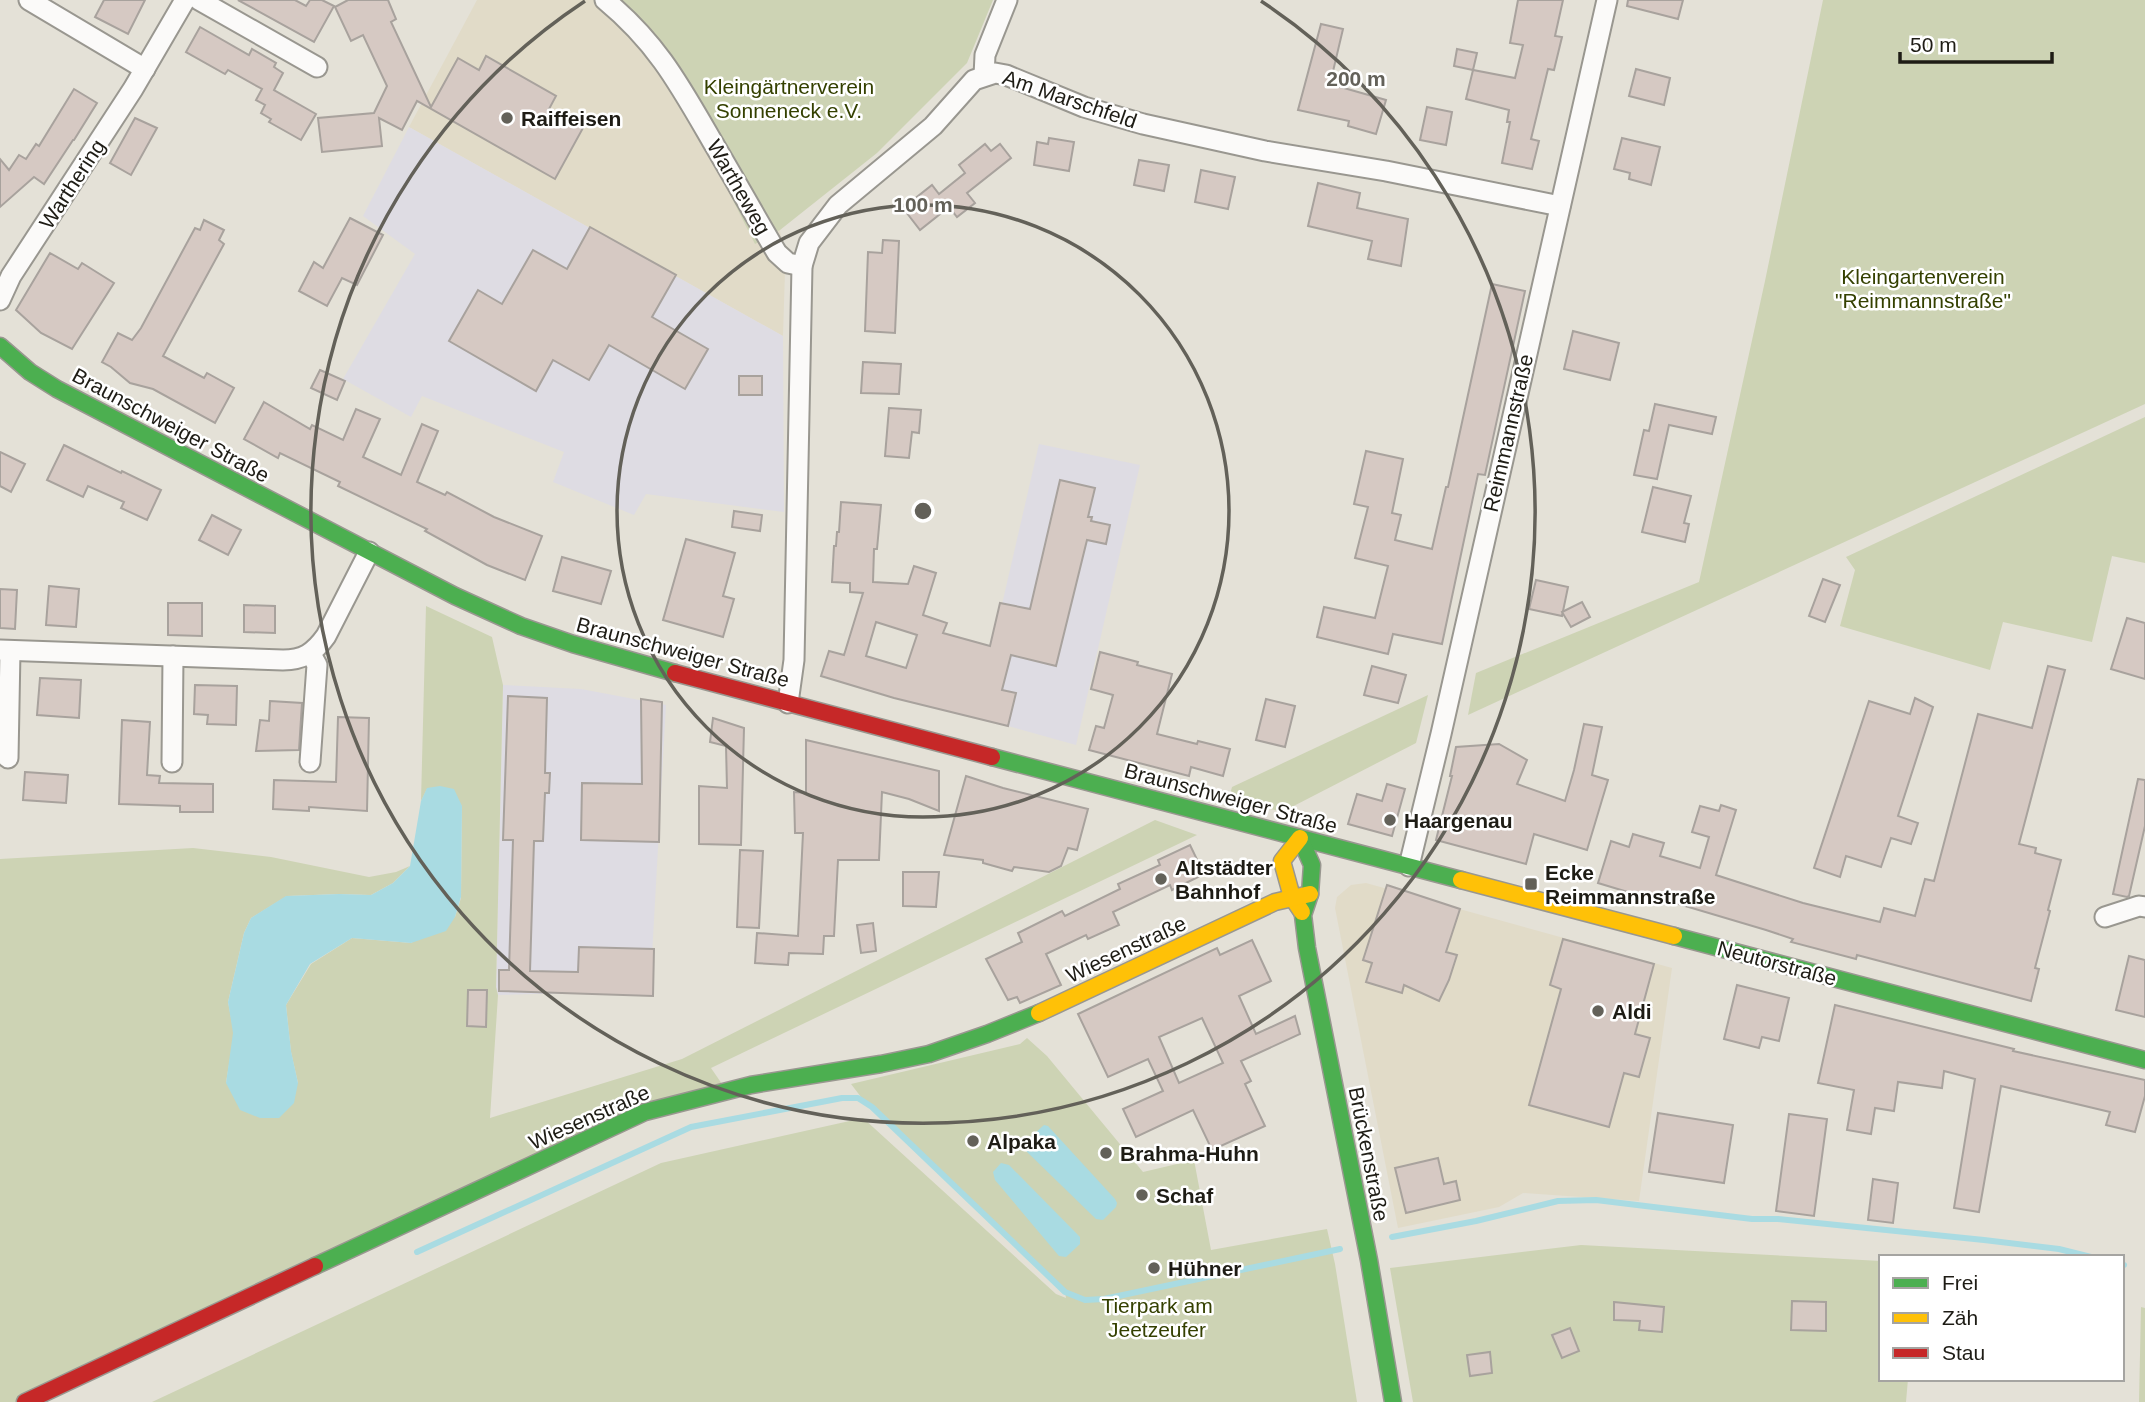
<svg xmlns="http://www.w3.org/2000/svg" width="2145" height="1402" viewBox="0 0 2145 1402" font-family="Arial,sans-serif">
	<style>
		.built { fill: #e1dbc8 }
		.industrial { fill: #dedce3 }
		.green { fill: #cdd3b4 }
		.water { fill: #a9dbe2 }
		.lines { fill: none; stroke-linecap: round; stroke-linejoin: round }
		.stream { stroke: #a9dbe2; stroke-width: 6 }
		.building { fill: #d6c9c3; stroke: #a8a29d; stroke-width: 2; fill-rule: evenodd }
		.street-casing { stroke: #999790; stroke-width: 23 }
		.fast-casing { stroke: #999790; stroke-width: 19 }
		.slow-casing { stroke: #999790; stroke-width: 19 }
		.jam-casing { stroke: #999790; stroke-width: 19 }
		.street { stroke: #fbfaf9; stroke-width: 19 }
		.fast { stroke: #4caf50; stroke-width: 16 }
		.slow { stroke: #ffc107; stroke-width: 16 }
		.jam { stroke: #c62828; stroke-width: 16 }
		.ring { fill: none; stroke: #636159; stroke-width: 3.5 }
		.poi-dot { fill: #636159; stroke: #fff; stroke-width: 2.5 }
		.labels { text-anchor: middle; dominant-baseline: central; stroke-width: 5; stroke-linejoin: round; paint-order: stroke }
		.park-label { font-size: 21px; fill: #344000; stroke: #fff }
		.street-label { font-size: 21px; fill: #1e1c15; stroke: #fff }
		.poi-label { font-size: 21px; font-weight: bold; fill: #1e1c15; stroke: #fff; text-anchor: start }
		.centre { fill: #636159; stroke: #fff; stroke-width: 3.5 }
		.ring-label { font-size: 21px; text-anchor: middle; font-weight: bold; fill: #636159; stroke: #fff; stroke-width: 5; stroke-linejoin: round; paint-order: stroke }
	</style>
	<rect width="100%" height="100%" fill="#e4e1d7"/>
	<g class="built">
		<polygon points="477,0 597,0 650,55 709,153 755,243 780,230 785,271 783,336 409,127"/>
		<polygon points="1366,883 1672,968 1639,1201 1523,1193 1499,1207 1398,1228 1335,908 1337,897 1351,885"/>
	</g>
	<g class="industrial">
		<polygon points="409,127 783,336 784,512 646,494 634,515 553,482 564,452 422,396 411,417 343,379 415,254 363,216"/>
		<polygon points="1039,444 1140,465 1076,745 976,717"/>
		<polygon points="503,685 581,689 666,705 650,991 498,995 496,987"/>
	</g>
	<g class="green">
		<polygon points="597,0 993,0 967,63 877,153 780,230 755,244 709,153 650,55"/>
		<polygon points="1823,0 2145,0 2145,404 1468,715 1476,673 1699,582 1765,281"/>
		<polygon points="2145,417 2145,563 2112,556 2092,642 2003,622 1990,670 1840,626 1855,570 1846,557"/>
		<polygon points="426,606 492,637 503,685 496,987 498,995 490,1118 682,1059 1155,820 1197,835 711,1068 722,1084 17,1402 0,1402 0,859 193,848 271,857 369,877 396,872 410,866 393,883 371,895 339,894 287,896 251,918 244,933 228,1002 234,1033 226,1083 298,1083 291,1052 286,1005 311,964 352,938 411,943 455,917 461,898 462,806 427,789 421,801"/>
		<polygon points="1428,695 1416,743 1282,812 1229,798 1232,787"/>
		<polygon points="1027,1038 1047,1056 1143,1172 1194,1160 1211,1250 1327,1229 1335,1264 1357,1402 152,1402 661,1163 863,1118 1056,1294 1066,1298 1065,1291 861,1097 851,1084 1020,1044"/>
		<polygon points="1581,1245 1881,1261 1881,1379 1908,1379 1906,1402 1413,1402 1390,1268"/>
		<polygon points="2141,1307 2145,1308 2145,1402 2139,1402"/>
	</g>
	<g class="water">
		<polygon points="440,786 454,789 462,806 461,897 455,917 446,931 411,943 352,938 310,964 286,1005 291,1051 298,1083 294,1103 279,1118 260,1118 240,1110 226,1083 233,1033 228,1002 244,933 251,918 286,896 339,894 371,895 393,883 410,866 421,801 427,788"/>
		<polygon points="1044,1125 1048,1126 1115,1199 1117,1203 1116,1207 1103,1220 1096,1219 1025,1150 1025,1142"/>
		<polygon points="1001,1163 1009,1165 1080,1237 1080,1244 1066,1257 1059,1256 995,1180 993,1172"/>
	</g>
	<g class="lines">
		<g class="stream">
			<polyline points="1392,1237 1476,1221 1558,1201 1596,1200 1752,1219 1778,1219 1984,1240 2059,1249 2091,1257"/>
			<polyline points="417,1252 691,1127 842,1098 858,1098 872,1107 1065,1292 1085,1300 1104,1299 1340,1249"/>
			<polyline points="2122,1264 2124,1265"/>
		</g>
	</g>
	<g class="building">
		<polygon points="104,0 145,0 128,34 95,17"/>
		<polygon points="238,0 295,0 306,6 310,0 322,0 334,6 314,42"/>
		<polygon points="348,0 388,0 396,19 391,22 431,107 458,58 479,70 486,56 556,96 549,109 583,128 555,179 417,101 402,130 379,118 382,146 322,152 318,118 374,113 387,86 363,35 351,41 335,7"/>
		<polygon points="1518,0 1563,0 1555,36 1562,37 1554,70 1548,69 1531,139 1539,141 1532,169 1502,163 1510,122 1507,122 1509,110 1466,99 1473,70 1515,78 1523,45 1510,43"/>
		<polygon points="1628,0 1683,0 1678,19 1627,6"/>
		<polygon points="1321,24 1343,29 1330,84 1386,100 1376,134 1348,126 1349,121 1298,110"/>
		<polygon points="200,27 249,55 252,49 276,63 274,67 283,73 274,90 316,114 301,140 269,122 271,119 261,113 265,105 256,100 262,89 228,70 225,74 186,52"/>
		<polygon points="1457,49 1477,53 1473,70 1454,66"/>
		<polygon points="1636,69 1670,78 1664,105 1629,96"/>
		<polygon points="74,89 97,103 74,140 73,140 44,184 34,177 0,207 0,159 9,170 19,155 26,159 36,144 39,146"/>
		<polygon points="1427,107 1452,112 1446,145 1420,140"/>
		<polygon points="135,118 157,128 131,175 110,163"/>
		<polygon points="1049,138 1074,142 1069,171 1034,165 1037,142 1048,144"/>
		<polygon points="1622,138 1660,147 1651,185 1629,179 1630,173 1614,169"/>
		<polygon points="985,144 991,151 1000,144 1011,158 967,193 975,203 957,217 949,207 920,230 903,208 932,185 939,194 965,173 959,165"/>
		<polygon points="1139,160 1169,165 1164,191 1134,185"/>
		<polygon points="1201,170 1235,177 1228,209 1195,202"/>
		<polygon points="1318,183 1360,193 1357,208 1408,219 1401,266 1368,259 1372,241 1308,226"/>
		<polygon points="350,218 383,235 357,285 342,278 327,306 299,291 314,262 323,268"/>
		<polygon points="204,220 224,230 219,240 224,244 163,356 204,378 207,373 234,388 215,423 153,389 130,383 111,367 102,362 118,333 132,340 141,328 195,228 200,230"/>
		<polygon points="590,227 676,275 652,317 708,349 685,389 609,345 589,380 553,360 536,391 449,341 478,290 502,304 533,250 567,269"/>
		<polygon points="883,240 899,241 895,333 865,331 868,252 882,253"/>
		<polygon points="50,253 78,269 82,263 114,283 72,349 41,333 16,310"/>
		<polygon points="1492,284 1525,291 1485,475 1478,474 1442,644 1393,634 1388,654 1317,637 1324,607 1375,618 1388,566 1355,558 1368,507 1354,504 1366,451 1403,459 1392,513 1401,515 1395,540 1432,549 1446,487 1448,487"/>
		<polygon points="1573,331 1619,343 1610,380 1564,369"/>
		<polygon points="863,362 901,364 899,394 861,393"/>
		<polygon points="320,370 345,381 337,400 311,388"/>
		<rect x="739" y="376" width="23" height="19"/>
		<polygon points="264,402 310,429 312,425 343,440 356,409 380,419 363,457 401,475 422,424 438,431 417,482 445,495 447,492 494,517 542,536 525,580 487,565 425,531 427,529 338,486 340,482 280,453 278,458 244,439"/>
		<polygon points="1655,404 1716,417 1712,434 1669,425 1657,479 1634,475 1644,430 1649,431"/>
		<polygon points="889,408 921,410 919,433 912,432 909,458 885,456"/>
		<polygon points="64,445 121,473 122,471 161,490 147,520 121,508 124,502 88,486 83,497 47,480"/>
		<polygon points="0,452 25,464 11,492 0,486"/>
		<path d="M1060,480L1095,488L1088,517H1092L1091,521L1110,525L1106,544L1087,540L1056,666L1011,655L1002,690L1016,693L1008,726L894,698L821,676L829,651L844,655L863,593L850,592V583L832,582L834,546H836L837,532H839L841,502L881,505L877,549H874L873,582L908,584L914,566L936,573L923,615L947,623L943,633L990,646L1000,603L1030,609ZM876,622L917,635L906,668L866,656Z"/>
		<polygon points="1653,487 1691,496 1684,523 1689,524 1685,542 1642,532"/>
		<polygon points="734,511 762,515 760,531 732,527"/>
		<polygon points="212,515 241,530 228,555 199,540"/>
		<polygon points="686,539 735,553 723,596 734,599 723,637 663,620"/>
		<polygon points="562,557 611,571 601,604 553,591"/>
		<polygon points="1823,579 1840,585 1825,622 1809,616"/>
		<polygon points="1536,580 1568,587 1562,616 1529,609"/>
		<polygon points="49,586 79,589 76,627 46,625"/>
		<polygon points="0,589 17,590 15,629 0,628"/>
		<polygon points="1582,602 1590,617 1571,627 1562,612"/>
		<polygon points="168,603 202,603 202,636 168,635"/>
		<polygon points="244,605 275,606 275,633 244,632"/>
		<polygon points="2127,618 2145,623 2145,679 2111,669"/>
		<polygon points="1100,652 1138,662 1137,665 1172,674 1157,734 1197,744 1198,741 1230,749 1223,776 1191,767 1189,776 1089,750 1096,726 1104,728 1113,695 1091,689"/>
		<polygon points="1372,666 1406,675 1398,703 1364,695"/>
		<polygon points="2048,666 2065,670 2019,844 2036,848 2035,853 2061,860 2048,910 2050,911 2035,968 2039,969 2031,1001 1857,955 1856,959 1791,942 1793,939 1766,930 1665,900 1664,903 1598,883 1611,841 1629,847 1633,834 1664,843 1660,856 1700,868 1709,837 1692,832 1700,806 1719,811 1721,805 1736,810 1716,875 1803,903 1880,922 1884,908 1915,916 1925,879 1934,881 1978,714 2032,728"/>
		<polygon points="40,678 81,680 79,718 37,715"/>
		<polygon points="195,685 237,686 236,725 207,724 208,715 194,714"/>
		<polygon points="508,696 547,698 545,773 550,773 549,793 545,793 543,841 534,841 530,971 578,972 579,947 654,949 653,996 499,991 499,970 509,970 513,840 503,840"/>
		<polygon points="1915,698 1933,707 1898,816 1918,823 1911,844 1891,838 1881,867 1846,856 1840,877 1814,868 1869,701 1910,714"/>
		<polygon points="641,699 662,702 659,842 581,840 582,783 642,784"/>
		<polygon points="1266,699 1295,706 1285,747 1256,740"/>
		<polygon points="270,701 302,703 299,750 256,751 260,720 269,721"/>
		<polygon points="338,717 369,718 367,811 309,807 309,811 273,809 274,780 336,782"/>
		<polygon points="713,718 744,728 741,845 699,844 699,786 727,788 726,746 710,742"/>
		<polygon points="122,720 150,722 147,775 160,776 159,783 213,784 213,812 180,812 180,806 119,804"/>
		<polygon points="1584,724 1602,727 1592,775 1608,780 1587,850 1534,834 1526,864 1436,840 1452,776 1450,776 1456,747 1499,744 1527,760 1517,784 1565,801 1574,770"/>
		<polygon points="806,740 939,771 939,811 909,799 882,792 879,860 838,860 834,936 824,936 823,954 789,953 788,965 755,963 757,933 798,936 803,833 795,833 794,792 806,793"/>
		<polygon points="25,772 68,775 66,803 23,800"/>
		<polygon points="966,776 1003,788 1088,809 1077,850 1068,848 1061,866 1049,872 1014,867 1012,871 983,863 983,860 944,855"/>
		<polygon points="2138,779 2145,780 2145,826 2129,896 2127,897 2113,894"/>
		<polygon points="1387,784 1405,789 1392,836 1348,824 1357,794 1382,801"/>
		<polygon points="1190,845 1204,874 1172,890 1170,885 1113,912 1119,925 1088,939 1086,935 1046,954 1061,985 1020,1003 1017,997 1008,1000 986,959 1022,942 1018,933 1062,911 1065,916 1120,889 1118,884 1160,865 1158,860"/>
		<polygon points="740,850 763,851 759,928 737,927"/>
		<polygon points="903,872 939,872 936,907 903,906"/>
		<polygon points="1387,885 1460,909 1446,952 1457,955 1449,980 1439,1001 1404,985 1402,993 1366,982 1372,963 1363,960"/>
		<polygon points="873,923 876,951 861,953 857,925"/>
		<polygon points="1563,939 1654,964 1635,1034 1650,1038 1639,1077 1624,1073 1609,1127 1529,1105 1561,989 1550,985"/>
		<path d="M1252,940L1271,981L1239,996L1256,1034L1295,1016L1300,1034L1241,1061L1251,1081L1245,1084L1265,1126L1212,1150L1193,1110L1136,1137L1123,1109L1163,1091L1148,1059L1108,1077L1078,1014L1217,948L1220,955ZM1202,1018L1223,1063L1179,1083L1159,1037Z"/>
		<polygon points="2129,956 2145,960 2145,1017 2116,1010"/>
		<polygon points="1737,985 1789,998 1779,1041 1762,1037 1759,1048 1724,1039"/>
		<polygon points="468,990 487,990 486,1027 467,1026"/>
		<polygon points="1835,1005 2014,1049 2013,1051 2145,1080 2145,1096 2135,1132 2106,1125 2110,1112 2001,1086 1979,1212 1954,1208 1975,1079 1944,1071 1942,1088 1898,1082 1894,1111 1875,1108 1871,1134 1847,1130 1854,1090 1818,1083"/>
		<polygon points="1658,1113 1733,1125 1724,1183 1649,1172"/>
		<polygon points="1789,1114 1827,1119 1814,1216 1776,1211"/>
		<polygon points="1438,1158 1444,1184 1456,1181 1460,1200 1406,1213 1395,1168"/>
		<polygon points="1873,1179 1898,1183 1893,1223 1868,1220"/>
		<polygon points="1792,1301 1826,1302 1826,1331 1791,1330"/>
		<polygon points="1614,1302 1664,1307 1662,1332 1639,1330 1640,1321 1614,1320"/>
		<polygon points="1570,1328 1579,1351 1562,1358 1552,1335"/>
		<polygon points="1490,1352 1492,1373 1470,1376 1467,1355"/>
	</g>
	<g class="lines">
		<g class="street-casing">
			<g id="street">
				<polyline points="29,0 145,69"/>
				<polyline points="199,0 317,67"/>
				<path d="M605,0C657,43 679,84 712,141C734,178 755,216 777,253L788,263L802,266"/>
				<polyline points="984,76 985,55 1007,0"/>
				<polyline points="0,300 11,276 133,89 185,0"/>
				<path d="M0,650L283,660C303,660 314,653 326,636L369,552"/>
				<polyline points="788,703 794,660 802,266 809,243 838,205 933,126 974,80 995,73 1006,75 1084,107 1143,124 1265,151 1386,171 1560,206"/>
				<polyline points="8,758 10,651"/>
				<polyline points="172,762 173,656"/>
				<polyline points="310,762 317,665 311,654"/>
				<polyline points="1409,866 1441,734 1607,0"/>
				<polyline points="2105,917 2139,906 2145,907"/>
			</g>
		</g>
		<g class="fast-casing">
			<g id="fast">
				<polyline points="0,346 30,372 57,389 455,596 521,626 573,644 675,673"/>
				<polyline points="992,757 1461,880"/>
				<polyline points="1300,838 1312,865 1310,894 1303,915 1307,948 1369,1260 1393,1402"/>
				<polyline points="1674,936 2145,1060"/>
				<polyline points="315,1266 645,1112 751,1085 881,1064 929,1054 987,1034 1039,1013"/>
			</g>
		</g>
		<g class="slow-casing">
			<g id="slow">
				<polyline points="1300,838 1282,861 1292,897 1302,912"/>
				<polyline points="1461,880 1674,936"/>
				<polyline points="1039,1013 1275,902 1310,894"/>
			</g>
		</g>
		<g class="jam-casing">
			<g id="jam">
				<polyline points="675,673 992,757"/>
				<polyline points="25,1402 315,1266"/>
			</g>
		</g>
		<use href="#street" class="street"/>
		<use href="#fast" class="fast"/>
		<use href="#slow" class="slow"/>
		<use href="#jam" class="jam"/>
	</g>
	<g class="ring">
		<circle cx="923" cy="511" r="306"/>
		<path d="M1261 1A612 612 0 1 1 585 1"/>
	</g>
	<g class="poi-dot">
		<circle cx="507" cy="118" r="7"/>
		<circle cx="1390" cy="820" r="7"/>
		<circle cx="1161" cy="879" r="7"/>
		<rect x="1524" y="877" width="14" height="14" rx="3.5"/>
		<circle cx="1598" cy="1011" r="7"/>
		<circle cx="973" cy="1141" r="7"/>
		<circle cx="1106" cy="1153" r="7"/>
		<circle cx="1142" cy="1195" r="7"/>
		<circle cx="1154" cy="1268" r="7"/>
	</g>
	<g class="labels">
		<g class="park-label">
			<text x="789" y="86">Kleingärtnerverein<tspan x="789" dy="24">Sonneneck e.V.</tspan></text>
			<text x="1923" y="276">Kleingartenverein<tspan x="1923" dy="24">"Reimmannstraße"</tspan></text>
			<text x="1157" y="1305">Tierpark am<tspan x="1157" dy="24">Jeetzeufer</tspan></text>
		</g>
		<g class="street-label">
			<text transform="translate(1070 99) rotate(19)">Am Marschfeld</text>
			<text transform="translate(72 184) rotate(-57)">Warthering</text>
			<text transform="translate(739 187) rotate(60)">Wartheweg</text>
			<text transform="translate(171 425) rotate(28)">Braunschweiger Straße</text>
			<text transform="translate(1508 433) rotate(-77)">Reimmannstraße</text>
			<text transform="translate(683 652) rotate(15)">Braunschweiger Straße</text>
			<text transform="translate(1231 798) rotate(15)">Braunschweiger Straße</text>
			<text transform="translate(1126 949) rotate(-25)">Wiesenstraße</text>
			<text transform="translate(1777 963) rotate(15)">Neutorstraße</text>
			<text transform="translate(589 1117) rotate(-24)">Wiesenstraße</text>
			<text transform="translate(1369 1154) rotate(79)">Brückenstraße</text>
		</g>
		<g class="poi-label">
			<text x="521" y="118">Raiffeisen</text>
			<text x="1404" y="820">Haargenau</text>
			<text x="1175" y="867">Altstädter<tspan x="1175" dy="24">Bahnhof</tspan></text>
			<text x="1545" y="872">Ecke<tspan x="1545" dy="24">Reimmannstraße</tspan></text>
			<text x="1612" y="1011">Aldi</text>
			<text x="987" y="1141">Alpaka</text>
			<text x="1120" y="1153">Brahma-Huhn</text>
			<text x="1156" y="1195">Schaf</text>
			<text x="1168" y="1268">Hühner</text>
		</g>
	</g>
	<circle cx="923" cy="511" r="10" class="centre"/>
	<g class="ring-label">
		<text x="1356" y="86">200 m</text>
		<text x="923" y="212">100 m</text>
	</g>
	<rect x="1879" y="1255" width="245" height="126" fill="#ffffff" stroke="#a5a4a1" stroke-width="2"/>
	<rect x="1893" y="1278" width="35" height="10" fill="#4caf50" stroke="#a5a4a1" stroke-width="2"/>
	<text x="1942" y="1290" font-size="21" fill="#1e1c15">Frei</text>
	<rect x="1893" y="1313" width="35" height="10" fill="#ffc107" stroke="#a5a4a1" stroke-width="2"/>
	<text x="1942" y="1325" font-size="21" fill="#1e1c15">Zäh</text>
	<rect x="1893" y="1348" width="35" height="10" fill="#c62828" stroke="#a5a4a1" stroke-width="2"/>
	<text x="1942" y="1360" font-size="21" fill="#1e1c15">Stau</text>
	<path d="M1900 52v10h152v-10" fill="none" stroke="#1e1c15" stroke-width="3.5"/>
	<text x="1910" y="52" font-size="21" fill="#1e1c15" stroke="#ffffff" stroke-width="5" paint-order="stroke">50 m</text>
</svg>
